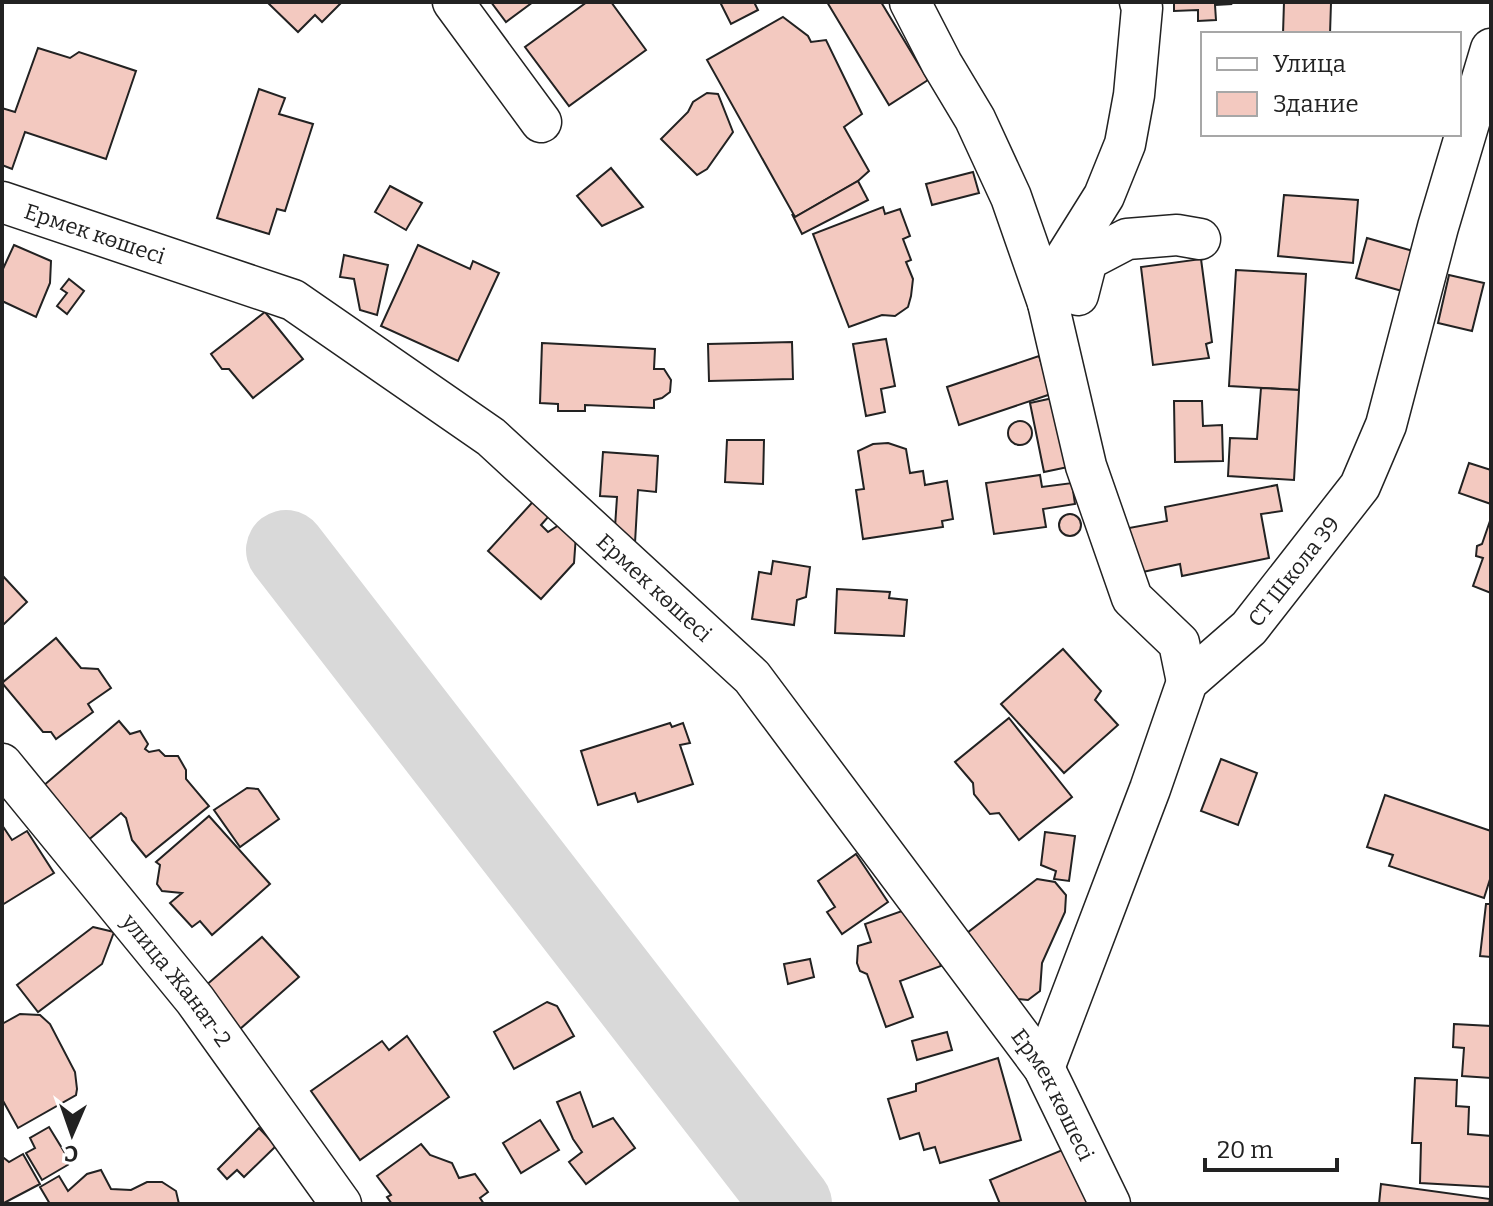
<svg xmlns="http://www.w3.org/2000/svg" width="1493" height="1206" viewBox="0 0 1493 1206" font-family="Bitter,serif">
	<style>
		.lines { fill: none; stroke-linecap: round; stroke-linejoin: round }
		.river { stroke: #d9d9d9; stroke-width: 80 }
		.building { fill: #f3c9c0; stroke: #222; stroke-width: 2 }
		.minor-casing { stroke: #222; stroke-width: 43 }
		.minor { stroke: #fff; stroke-width: 40 }
		.labels { text-anchor: middle; dominant-baseline: central; stroke-width: 6; stroke-linejoin: round; paint-order: stroke }
		.street-label { font-size: 22px; fill: #222; stroke: #fff }
	</style>
	<rect width="100%" height="100%" fill="#fff"/>
	<g class="lines">
		<polyline class="river" points="286,550 792,1204"/>
	</g>
	<g class="building">
		<polygon points="267,2 342,2 322,22 315,15 298,32"/>
		<polygon points="491,2 533,2 506,22"/>
		<polygon points="587,2 611,2 646,50 569,106 525,47"/>
		<polygon points="720,2 754,2 758,10 731,24"/>
		<polygon points="827,2 881,2 928,80 889,105"/>
		<polygon points="1174,2 1230,2 1231,4 1215,5 1216,20 1198,21 1198,10 1174,11"/>
		<polygon points="1284,2 1331,3 1330,34 1283,34"/>
		<polygon points="783,17 808,36 811,42 826,40 862,114 844,127 869,171 858,181 795,217 707,60"/>
		<polygon points="38,48 70,58 79,52 136,71 106,159 25,132 12,169 2,165 2,108 15,112"/>
		<polygon points="259,89 285,98 279,114 313,124 285,211 277,209 269,234 217,218"/>
		<polygon points="707,93 718,94 733,132 707,169 697,175 661,139 688,112 693,102"/>
		<polygon points="611,168 643,207 602,226 577,196"/>
		<polygon points="973,172 979,193 932,205 926,184"/>
		<polygon points="858,181 868,200 802,234 792,214 795,217"/>
		<polygon points="390,186 422,203 406,230 375,212"/>
		<polygon points="1284,195 1358,200 1353,263 1278,256"/>
		<polygon points="883,207 885,214 900,209 910,236 903,239 911,260 906,262 913,279 911,296 908,307 895,316 882,315 849,327 813,234"/>
		<polygon points="1367,238 1413,251 1402,291 1356,278"/>
		<polygon points="14,245 51,261 50,283 36,317 2,301 2,271"/>
		<polygon points="418,245 470,269 473,261 499,273 458,361 381,326"/>
		<polygon points="344,255 388,265 377,315 360,310 354,279 340,277"/>
		<polygon points="1201,259 1212,342 1206,344 1209,358 1153,365 1141,267"/>
		<polygon points="1236,270 1306,274 1299,390 1229,386"/>
		<polygon points="1449,275 1484,283 1472,331 1438,323"/>
		<polygon points="69,279 84,291 67,314 57,306 67,293 61,289"/>
		<polygon points="265,312 303,359 253,398 229,369 222,369 211,354"/>
		<polygon points="886,339 895,386 881,389 885,412 866,416 853,344"/>
		<polygon points="792,342 793,379 709,381 708,344"/>
		<polygon points="542,343 655,349 654,369 664,369 671,380 670,392 662,398 654,400 654,408 585,405 585,411 558,411 558,404 540,403"/>
		<polygon points="1039,356 1051,394 959,425 947,387"/>
		<polygon points="1261,388 1299,390 1294,480 1228,476 1230,438 1257,439"/>
		<polygon points="1053,398 1068,467 1044,472 1030,403"/>
		<polygon points="1174,401 1202,401 1203,426 1222,425 1223,461 1175,462"/>
		<circle cx="1020" cy="433" r="12"/>
		<polygon points="727,440 764,440 763,484 725,482"/>
		<polygon points="888,443 906,449 910,473 923,471 925,485 947,481 953,519 942,521 943,527 863,539 856,490 864,489 858,451 873,444"/>
		<polygon points="603,452 658,456 656,492 638,490 635,543 614,542 617,497 600,496"/>
		<polygon points="1469,463 1491,470 1491,504 1459,493"/>
		<polygon points="1040,475 1042,487 1072,483 1075,504 1043,509 1046,527 994,534 986,483"/>
		<polygon points="1277,485 1282,511 1261,514 1269,558 1182,576 1180,564 1138,573 1129,528 1167,521 1165,507"/>
		<polygon points="540,494 556,508 541,525 548,532 559,525 576,535 574,563 541,599 488,551"/>
		<circle cx="1070" cy="525" r="11"/>
		<polygon points="1491,518 1491,593 1473,586 1483,558 1476,556 1477,546 1482,544"/>
		<polygon points="773,561 810,567 806,597 797,600 794,625 752,619 759,572 771,574"/>
		<polygon points="2,575 27,602 2,626"/>
		<polygon points="837,589 890,592 889,598 907,600 904,636 835,633"/>
		<polygon points="56,638 81,668 98,669 111,688 88,704 93,712 56,739 51,732 43,732 2,683"/>
		<polygon points="1063,649 1101,691 1095,700 1118,725 1064,773 1001,704"/>
		<polygon points="1009,718 1072,797 1019,840 999,813 990,814 974,794 973,783 955,762"/>
		<polygon points="119,721 130,734 140,731 148,744 145,749 149,752 159,750 165,756 178,756 186,770 186,779 209,806 146,857 132,840 126,818 121,813 81,846 36,792"/>
		<polygon points="670,723 672,727 683,723 690,743 680,745 693,784 638,802 635,793 598,805 581,751"/>
		<polygon points="1221,759 1257,773 1238,825 1201,811"/>
		<polygon points="247,788 258,789 279,819 240,847 214,810"/>
		<polygon points="1385,795 1491,831 1491,876 1484,898 1389,866 1393,855 1367,847"/>
		<polygon points="209,816 270,884 212,935 200,921 192,927 170,903 182,893 162,891 157,884 160,865 156,862"/>
		<polygon points="2,825 12,840 27,831 54,873 2,905"/>
		<polygon points="1045,832 1075,836 1069,881 1054,879 1056,871 1041,865"/>
		<polygon points="856,854 888,902 842,934 827,912 835,907 818,881"/>
		<polygon points="1037,879 1055,882 1066,895 1065,912 1042,963 1040,991 1028,1000 1018,999 967,933"/>
		<polygon points="1486,904 1491,904 1491,957 1480,956"/>
		<polygon points="919,905 941,966 900,981 913,1017 886,1027 867,974 860,971 857,963 858,946 871,942 865,924"/>
		<polygon points="93,927 114,932 102,964 38,1012 17,985"/>
		<polygon points="262,937 299,977 240,1029 204,987"/>
		<polygon points="810,959 814,977 788,984 784,964"/>
		<polygon points="547,1002 557,1006 574,1036 514,1069 494,1032"/>
		<polygon points="20,1014 40,1015 50,1024 75,1072 77,1089 76,1095 18,1128 2,1099 2,1024"/>
		<polygon points="1454,1024 1491,1026 1491,1078 1462,1076 1464,1048 1453,1047"/>
		<polygon points="947,1032 952,1050 917,1060 912,1041"/>
		<polygon points="407,1036 449,1097 360,1160 311,1091 382,1041 389,1050"/>
		<polygon points="998,1058 1021,1140 940,1163 935,1147 924,1150 919,1133 900,1139 888,1099 916,1091 916,1084"/>
		<polygon points="1415,1078 1457,1080 1456,1106 1469,1107 1468,1134 1491,1136 1491,1187 1420,1183 1421,1143 1412,1143"/>
		<polygon points="580,1092 593,1127 613,1118 635,1148 586,1184 569,1162 582,1152 573,1139 557,1102"/>
		<polygon points="540,1120 559,1150 521,1173 503,1143"/>
		<polygon points="49,1127 71,1163 42,1180 26,1153 35,1148 30,1138"/>
		<polygon points="259,1128 276,1146 244,1177 237,1170 227,1179 218,1169"/>
		<polygon points="421,1144 430,1155 452,1163 459,1178 475,1174 488,1192 480,1198 484,1204 392,1204 387,1197 391,1195 377,1176"/>
		<polygon points="1072,1146 1096,1204 1000,1204 990,1180"/>
		<polygon points="23,1154 40,1184 2,1204 2,1160 4,1158 9,1162"/>
		<polygon points="101,1170 111,1189 131,1190 147,1182 162,1182 176,1191 179,1204 50,1204 40,1187 59,1176 68,1191 87,1174"/>
		<polygon points="1381,1184 1490,1199 1489,1204 1379,1204"/>
	</g>
	<g class="lines">
		<g class="minor-casing">
			<g id="minor">
				<polyline points="453,2 541,122"/>
				<polyline points="910,2 942,64 975,119 1011,197 1048,303 1086,466 1132,598 1179,643 1187,682"/>
				<path id="s1" d="M2,202L293,300L491,437L752,677L1044,1068L1110,1204"/>
				<polyline points="1078,295 1087,260 1127,239 1177,235 1200,239"/>
				<polyline points="1048,303 1064,260 1104,196 1125,144 1134,95 1142,8 1140,2"/>
				<path id="s2" d="M2,764L195,1000L341,1204"/>
				<path id="s3" d="M1044,1068L1150,789L1187,682L1249,628L1360,486L1386,425L1438,227L1491,49"/>
			</g>
		</g>
		<use href="#minor" class="minor"/>
	</g>
	<g class="labels">
		<g class="street-label">
			<text stroke="none"><textPath href="#s1" startOffset="98">Ермек көшесі</textPath></text>
			<text stroke="none"><textPath href="#s3" startOffset="566">СТ Школа 39</textPath></text>
			<text stroke="none"><textPath href="#s1" startOffset="770">Ермек көшесі</textPath></text>
			<text stroke="none"><textPath href="#s2" startOffset="278">улица Жанат-2</textPath></text>
			<text stroke="none"><textPath href="#s1" startOffset="1418">Ермек көшесі</textPath></text>
		</g>
	</g>
	<rect width="1493" height="1206" fill="none" stroke="#222222" stroke-width="8"/>
	<rect x="1201" y="32" width="260" height="104" fill="#ffffff" stroke="#a7a7a7" stroke-width="2"/>
	<rect x="1217" y="58" width="40" height="12" fill="#ffffff" stroke="#a7a7a7" stroke-width="2"/>
	<text x="1273" y="72" font-size="24" fill="#222222">Улица</text>
	<rect x="1217" y="92" width="40" height="24" fill="#f3c9c0" stroke="#a7a7a7" stroke-width="2"/>
	<text x="1273" y="112" font-size="24" fill="#222222">Здание</text>
	<g transform="translate(72 1134) rotate(182)" stroke="#ffffff" stroke-width="6" paint-order="stroke">
	<path d="M0-6L14 30L0 20L-14 30Z" fill="#222222"/>
	<text y="-12" font-size="22" font-weight="bold" text-anchor="middle" fill="#222222">С</text>
	</g>
	<path d="M1205 1158v12h132v-12" fill="none" stroke="#222222" stroke-width="4"/>
	<text x="1217" y="1158" font-size="24" fill="#222222" stroke="#ffffff" stroke-width="6" paint-order="stroke">20 m</text>
</svg>
